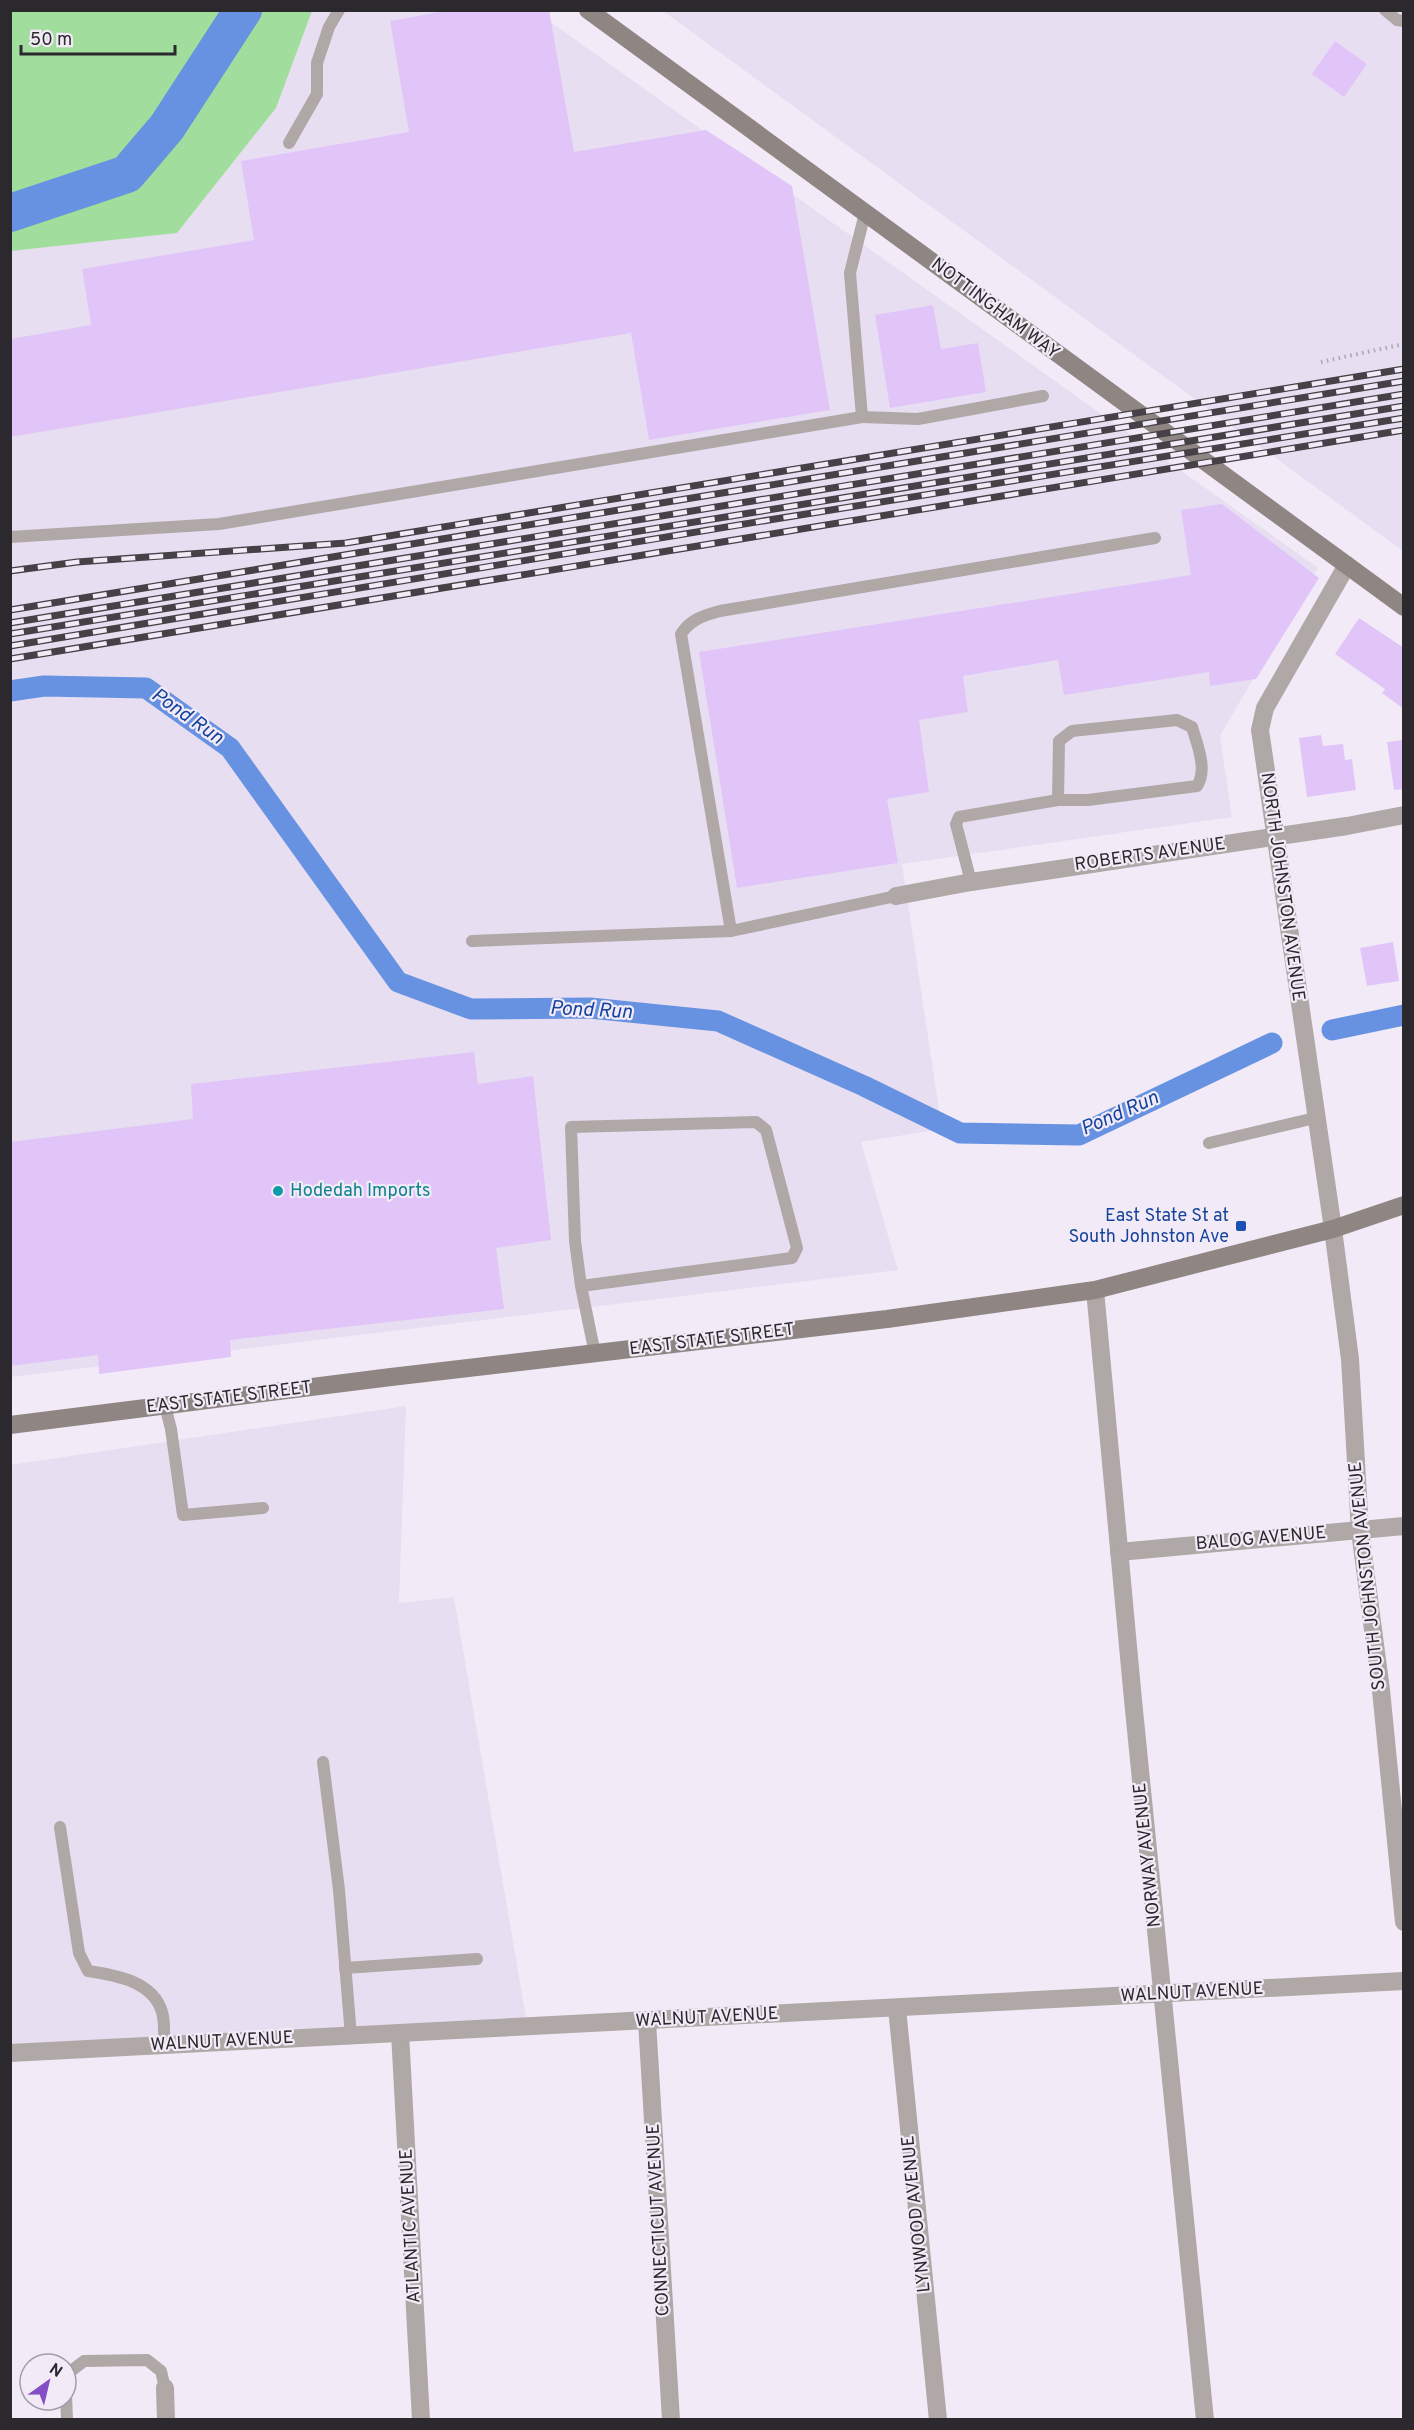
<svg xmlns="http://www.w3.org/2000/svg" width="1414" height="2430" viewBox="0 0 1414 2430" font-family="Overpass,sans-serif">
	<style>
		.built { fill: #e8def1 }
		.green { fill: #a1dd9c }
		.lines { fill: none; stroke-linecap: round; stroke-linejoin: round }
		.canal { stroke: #6692e1; stroke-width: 21 }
		.river { stroke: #6692e1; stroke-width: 38 }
		.building { fill: #e1c5f9 }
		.path { stroke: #aba5af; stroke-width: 4; stroke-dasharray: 1.5 4.5; stroke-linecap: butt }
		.lane { stroke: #afa8a7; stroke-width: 12 }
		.street { stroke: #afa8a7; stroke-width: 18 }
		.secondary { stroke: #8f8684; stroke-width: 18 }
		.rail-casing { stroke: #454147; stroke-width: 7 }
		.rail { stroke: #f2ebf7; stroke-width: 4.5; stroke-dasharray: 14; stroke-linecap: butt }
		.culture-dot { fill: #0f9aa8; stroke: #f2ebf7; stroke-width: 2 }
		.transit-dot { fill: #1a4fb4; stroke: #f2ebf7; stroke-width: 2 }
		.labels { text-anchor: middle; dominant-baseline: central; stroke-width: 4.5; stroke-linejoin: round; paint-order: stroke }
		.street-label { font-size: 18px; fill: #2c292e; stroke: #f2ebf7 }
		.culture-label { font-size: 18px; fill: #0d838f; stroke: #f2ebf7; text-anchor: start }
		.transit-label { font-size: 18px; fill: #164399; stroke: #f2ebf7; text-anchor: end }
		.water-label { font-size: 20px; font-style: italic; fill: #13439e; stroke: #f2ebf7 }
	</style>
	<rect width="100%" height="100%" fill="#f2ebf7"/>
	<g class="built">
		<polygon points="312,11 535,11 1318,568 1220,736 1232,817 902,864 942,1129 861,1142 898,1270 11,1377 10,251 177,233 276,108"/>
		<polygon points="663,11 1403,11 1403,551"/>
		<polygon points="406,1406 399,1603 454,1597 527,2023 11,2051 10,1465"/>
	</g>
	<polygon class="green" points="10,11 11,10 312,11 276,108 177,233 11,251"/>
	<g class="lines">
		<g class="canal">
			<polyline points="10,691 44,686 146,688 230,748 398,982 471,1009 590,1008 718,1021 864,1086 960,1133 1079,1135 1272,1043"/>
			<polyline points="1332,1030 1404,1015"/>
		</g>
		<polyline class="river" points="10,213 127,174 167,127 243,10"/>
	</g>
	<g class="building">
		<polygon points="451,10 549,10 574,152 706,130 792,186 830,410 649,440 631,333 10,437 10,339 91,325 82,269 254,240 241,161 409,132 390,21"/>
		<polygon points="1335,41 1367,64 1344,97 1312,74"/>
		<polygon points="933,305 941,349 978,343 986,392 890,408 875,315"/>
		<polygon points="1222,504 1319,578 1256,679 1210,686 1209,672 1064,695 1058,660 963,676 968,712 919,720 929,792 887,799 898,863 737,888 699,652 1191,575 1181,510"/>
		<polygon points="1359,618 1404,648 1404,709 1382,693 1385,689 1335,654"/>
		<polygon points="1321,735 1323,746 1343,744 1345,760 1352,759 1356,790 1307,797 1299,738"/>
		<polygon points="1404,740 1404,789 1394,790 1387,742"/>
		<polygon points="1393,942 1399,981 1367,986 1360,948"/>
		<polygon points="474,1052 478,1084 533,1076 551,1240 496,1248 504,1309 230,1340 231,1357 99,1374 98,1355 10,1366 10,1142 193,1119 191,1084"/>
	</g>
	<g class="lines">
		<polyline class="path" points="1321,362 1404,344"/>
		<g class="lane">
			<polyline points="1385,10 1397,20 1404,21"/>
			<polyline points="289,143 317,94 317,63 329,27 339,10"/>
			<polyline points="865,213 850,273 862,417 918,419 1043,396"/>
			<polyline points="10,537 219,524 862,417"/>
			<path d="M971,882L956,824L959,817L1058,800H1088L1197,786C1208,770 1197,744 1192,727L1177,720L1072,731L1059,741L1058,800"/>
			<path d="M731,931L681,634C691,619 703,616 720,611L1155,538"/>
			<polyline points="472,941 731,931 896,896"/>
			<polyline points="1209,1143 1315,1118"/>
			<polyline points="581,1286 792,1258 797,1248 766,1130 756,1122 571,1127 575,1241 581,1286 595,1354"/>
			<polyline points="165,1406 171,1429 183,1515 263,1508"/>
			<polyline points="323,1762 339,1890 351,2036"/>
			<path d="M60,1827L79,1953L88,1971C115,1975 153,1981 162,2012C165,2021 164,2035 164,2045"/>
			<polyline points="345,1968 477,1959"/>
			<polyline points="66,2386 71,2371 84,2361 147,2360 161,2371 165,2388"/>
			<polyline points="66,2393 67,2420"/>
		</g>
		<g class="street">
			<polyline points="1347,565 1265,708 1260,730 1333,1229 1350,1359 1360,1531 1381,1690 1404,1922"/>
			<polyline points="896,896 971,882 1347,826 1404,815"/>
			<polyline points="1095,1290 1133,1700 1205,2420"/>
			<polyline points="1119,1552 1404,1526"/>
			<polyline points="897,2008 938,2420"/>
			<polyline points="647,2021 671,2420"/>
			<polyline points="400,2033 421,2420"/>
			<polyline points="10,2053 1404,1981"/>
			<polyline points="165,2388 166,2420"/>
		</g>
		<g class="secondary">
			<polyline points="588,10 1404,607"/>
			<polyline points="10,1425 391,1377 887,1319 1095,1290 1333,1229 1404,1205"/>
		</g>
		<g class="rail-casing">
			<g id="rail">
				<polyline points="10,571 77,562 346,543 1404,369"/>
				<polyline points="10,610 1404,381"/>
				<polyline points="10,623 1404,394"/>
				<polyline points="10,634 1404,406"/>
				<polyline points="10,646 775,519 1404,418"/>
				<polyline points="10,659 1404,430"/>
			</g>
		</g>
		<use href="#rail" class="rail"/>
	</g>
	<circle class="culture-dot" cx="278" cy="1191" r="6"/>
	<rect class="transit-dot" x="1235" y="1220" width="12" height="12" rx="3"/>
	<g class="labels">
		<g class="street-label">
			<text transform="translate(995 309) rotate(37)">NOTTINGHAM WAY</text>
			<text transform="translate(1150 855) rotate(-8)">ROBERTS AVENUE</text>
			<text transform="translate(1282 887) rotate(82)">NORTH JOHNSTON AVENUE</text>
			<text transform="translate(712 1340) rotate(-7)">EAST STATE STREET</text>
			<text transform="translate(229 1398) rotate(-7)">EAST STATE STREET</text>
			<text transform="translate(1261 1539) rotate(-5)">BALOG AVENUE</text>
			<text transform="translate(1368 1576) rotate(-96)">SOUTH JOHNSTON AVENUE</text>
			<text transform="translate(1148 1855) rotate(-96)">NORWAY AVENUE</text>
			<text transform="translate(1192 1993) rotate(-3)">WALNUT AVENUE</text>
			<text transform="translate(707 2018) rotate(-3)">WALNUT AVENUE</text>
			<text transform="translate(222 2042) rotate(-3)">WALNUT AVENUE</text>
			<text transform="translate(917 2214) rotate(-96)">LYNWOOD AVENUE</text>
			<text transform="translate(659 2220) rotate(-93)">CONNECTICUT AVENUE</text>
			<text transform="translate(411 2226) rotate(-93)">ATLANTIC AVENUE</text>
		</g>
		<g class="culture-label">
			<text x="290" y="1191">Hodedah Imports</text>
		</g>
		<g class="transit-label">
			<text x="1229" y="1216">East State St at<tspan x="1229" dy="21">South Johnston Ave</tspan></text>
		</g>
		<g class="water-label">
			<text transform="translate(187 717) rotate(35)">Pond Run</text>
			<text transform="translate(591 1011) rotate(3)">Pond Run</text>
			<text transform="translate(1120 1114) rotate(-24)">Pond Run</text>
		</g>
	</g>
	<rect width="1414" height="2430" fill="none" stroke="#2c292e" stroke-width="24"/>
	<g transform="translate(48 2382) rotate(34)"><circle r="28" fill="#f2ebf7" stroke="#a39da7" stroke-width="1.5"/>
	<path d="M0-4.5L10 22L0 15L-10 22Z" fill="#844fc6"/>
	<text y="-9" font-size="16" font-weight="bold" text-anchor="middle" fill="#2c292e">N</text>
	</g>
	<path d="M21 45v9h154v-9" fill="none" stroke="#2c292e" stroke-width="3"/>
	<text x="30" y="45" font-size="18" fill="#2c292e" stroke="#f2ebf7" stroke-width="4.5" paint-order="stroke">50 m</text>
</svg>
